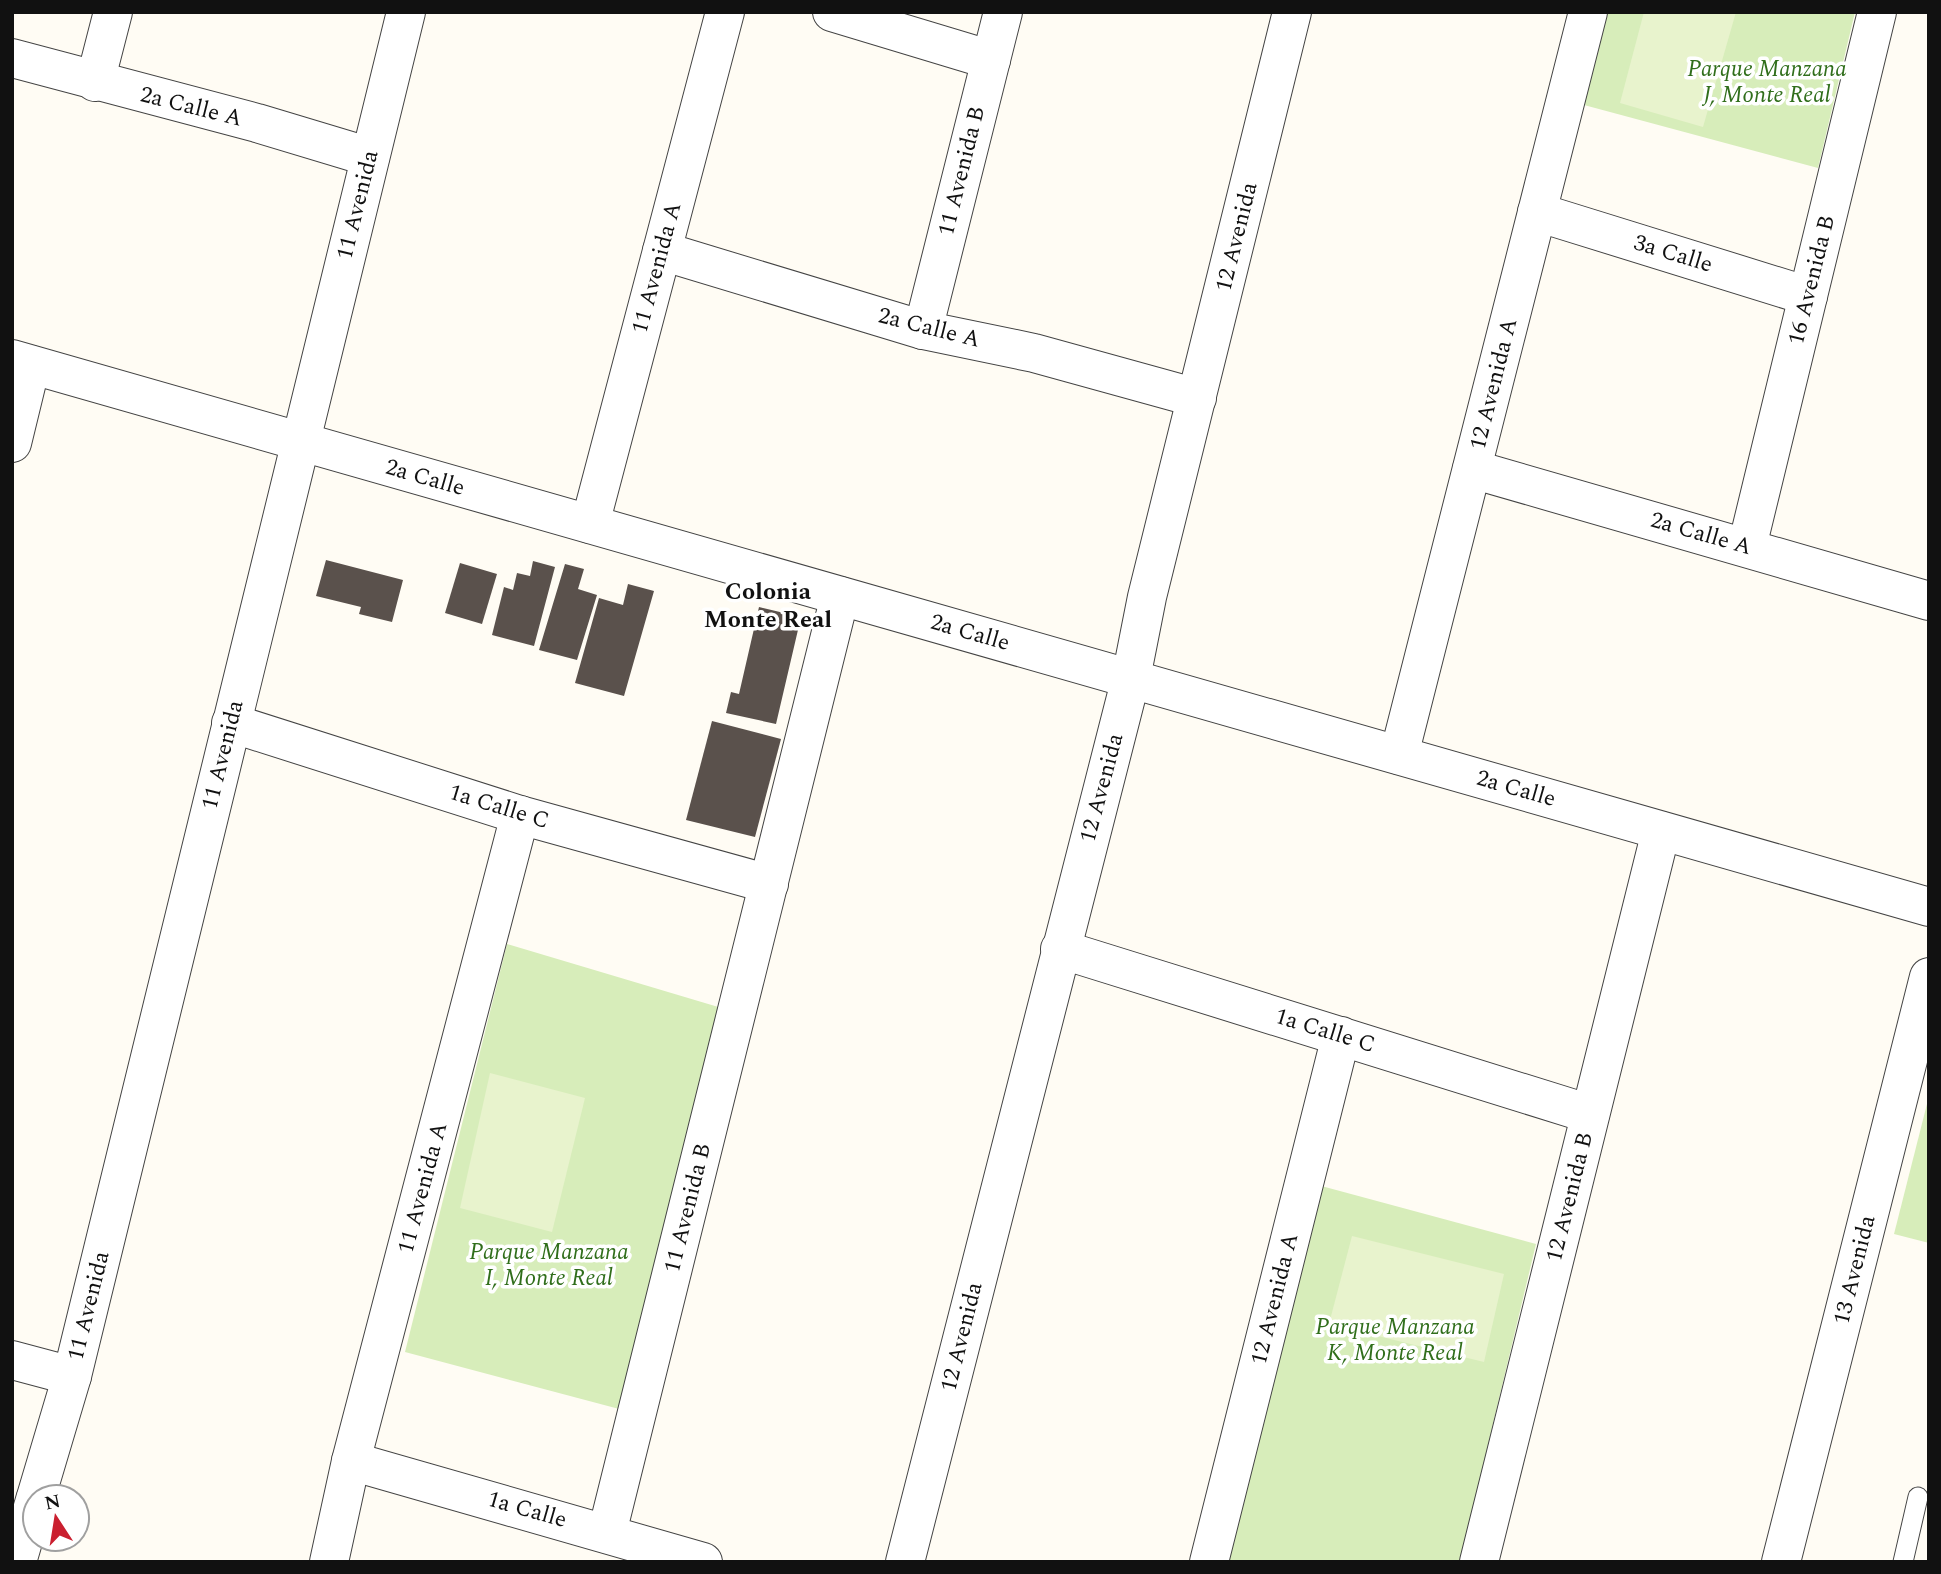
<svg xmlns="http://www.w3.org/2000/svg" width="1941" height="1574" viewBox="0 0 1941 1574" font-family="Spectral,serif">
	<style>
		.green { fill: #d7edba }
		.pitch { fill: #e8f3cd }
		.building { fill: #5a514c }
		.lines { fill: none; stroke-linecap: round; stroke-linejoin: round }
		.service-casing { stroke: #444; stroke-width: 21 }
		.minor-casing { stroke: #444; stroke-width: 40 }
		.service { stroke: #fff; stroke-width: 19 }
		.minor { stroke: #fff; stroke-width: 38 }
		.labels { text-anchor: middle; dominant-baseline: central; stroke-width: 7; stroke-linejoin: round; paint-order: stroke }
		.park-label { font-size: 23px; font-style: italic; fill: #306e1b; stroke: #fff }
		.street-label { font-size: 23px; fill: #111; stroke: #fff }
		.neighbourhood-label { font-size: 24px; font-weight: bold; fill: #111; stroke: #fff }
	</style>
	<rect width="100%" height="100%" fill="#fffcf4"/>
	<g class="green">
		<polygon points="1606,12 1855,12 1818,168 1584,105"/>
		<polygon points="507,944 725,1009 638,1414 405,1352"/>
		<polygon points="1929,1096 1929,1243 1894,1234"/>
		<polygon points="1314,1184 1536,1244 1460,1562 1224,1562"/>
	</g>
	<g class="pitch">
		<polygon points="1644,12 1736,12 1703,127 1620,103"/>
		<polygon points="490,1073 585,1098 552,1232 460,1208"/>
		<polygon points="1352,1236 1504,1274 1484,1362 1329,1324"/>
	</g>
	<g class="building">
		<polygon points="326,560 403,580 392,622 359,614 361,607 316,596"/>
		<polygon points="533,561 555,567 534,646 492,635 504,587 513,590 517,573 530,576"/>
		<polygon points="460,563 497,574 482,624 445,613"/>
		<polygon points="565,564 584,569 578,589 597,595 577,660 539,650"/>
		<polygon points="628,584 654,591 624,696 575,683 599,598 623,605"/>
		<polygon points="759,607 801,617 776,724 726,713 731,692 739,694"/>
		<polygon points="712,721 781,739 755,837 686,820"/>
	</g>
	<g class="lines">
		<g class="service-casing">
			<polyline id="service" points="1903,1562 1918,1497"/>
		</g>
		<g class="minor-casing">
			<g id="minor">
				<polyline points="832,12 991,60"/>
				<polyline points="12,58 257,123 370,157"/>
				<polyline points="95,82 113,12"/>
				<polyline points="1537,212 1808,296"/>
				<polyline points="662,251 923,330 1034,353 1197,398"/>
				<polyline points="923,330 1003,12"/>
				<polyline points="12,359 1929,907"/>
				<polyline points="12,443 31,365"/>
				<polyline points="1472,469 1929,601"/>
				<polyline points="590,524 725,12"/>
				<polyline points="1747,547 1877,12"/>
				<polyline points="231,723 520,815 769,884"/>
				<polyline points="1399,755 1588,12"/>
				<polyline points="1060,949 1590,1114"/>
				<polyline points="12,1360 72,1376"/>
				<polyline points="351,1461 703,1562"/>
				<polyline points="36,1497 72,1376 406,12"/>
				<polyline points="607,1533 840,596"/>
				<polyline points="17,1562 35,1500"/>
				<polyline points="329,1562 351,1461 520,815"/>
				<polyline points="905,1562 1131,678 1147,597 1292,12"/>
				<polyline points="1209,1562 1341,1036"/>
				<polyline points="1479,1562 1661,831"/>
				<polyline points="1781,1562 1929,977"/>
			</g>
		</g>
		<use href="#service" class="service"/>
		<use href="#minor" class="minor"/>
	</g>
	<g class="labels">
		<g class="park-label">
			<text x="1767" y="69">Parque Manzana<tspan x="1767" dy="26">J, Monte Real</tspan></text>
			<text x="549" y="1252">Parque Manzana<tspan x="549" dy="26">I, Monte Real</tspan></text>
			<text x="1395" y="1327">Parque Manzana<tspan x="1395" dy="26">K, Monte Real</tspan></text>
		</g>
		<g class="street-label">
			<text transform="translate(191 107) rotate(14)">2a Calle A</text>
			<text transform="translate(962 171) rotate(-76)">11 Avenida B</text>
			<text transform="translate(358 205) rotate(-76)">11 Avenida</text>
			<text transform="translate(1237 237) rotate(-76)">12 Avenida</text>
			<text transform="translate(1673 254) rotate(17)">3a Calle</text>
			<text transform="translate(657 268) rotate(-75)">11 Avenida A</text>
			<text transform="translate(1812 280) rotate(-76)">16 Avenida B</text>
			<text transform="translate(929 328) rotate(14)">2a Calle A</text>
			<text transform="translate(1494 384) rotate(-76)">12 Avenida A</text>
			<text transform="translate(425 478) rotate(16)">2a Calle</text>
			<text transform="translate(1701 534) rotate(16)">2a Calle A</text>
			<text transform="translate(970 633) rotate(16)">2a Calle</text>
			<text transform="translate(223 755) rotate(-76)">11 Avenida</text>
			<text transform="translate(1102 788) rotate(-75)">12 Avenida</text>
			<text transform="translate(1516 789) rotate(16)">2a Calle</text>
			<text transform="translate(499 807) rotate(17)">1a Calle C</text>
			<text transform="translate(1325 1031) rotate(17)">1a Calle C</text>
			<text transform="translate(423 1188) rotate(-75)">11 Avenida A</text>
			<text transform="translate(1570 1197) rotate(-76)">12 Avenida B</text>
			<text transform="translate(688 1208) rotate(-76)">11 Avenida B</text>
			<text transform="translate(1855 1270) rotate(-76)">13 Avenida</text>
			<text transform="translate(1275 1299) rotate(-76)">12 Avenida A</text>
			<text transform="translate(89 1306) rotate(-76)">11 Avenida</text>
			<text transform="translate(962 1337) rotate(-76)">12 Avenida</text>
			<text transform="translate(527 1510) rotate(16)">1a Calle</text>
		</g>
		<g class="neighbourhood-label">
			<text x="768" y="592">Colonia<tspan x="768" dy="28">Monte Real</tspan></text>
		</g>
	</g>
	<rect width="1941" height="1574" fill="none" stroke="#111111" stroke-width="28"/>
	<g transform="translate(56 1518) rotate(348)"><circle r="33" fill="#ffffff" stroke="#a0a0a0" stroke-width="2"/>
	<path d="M0-5L12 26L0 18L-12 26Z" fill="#ca1f2f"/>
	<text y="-10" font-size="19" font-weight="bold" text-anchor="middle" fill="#111111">N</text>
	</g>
</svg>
